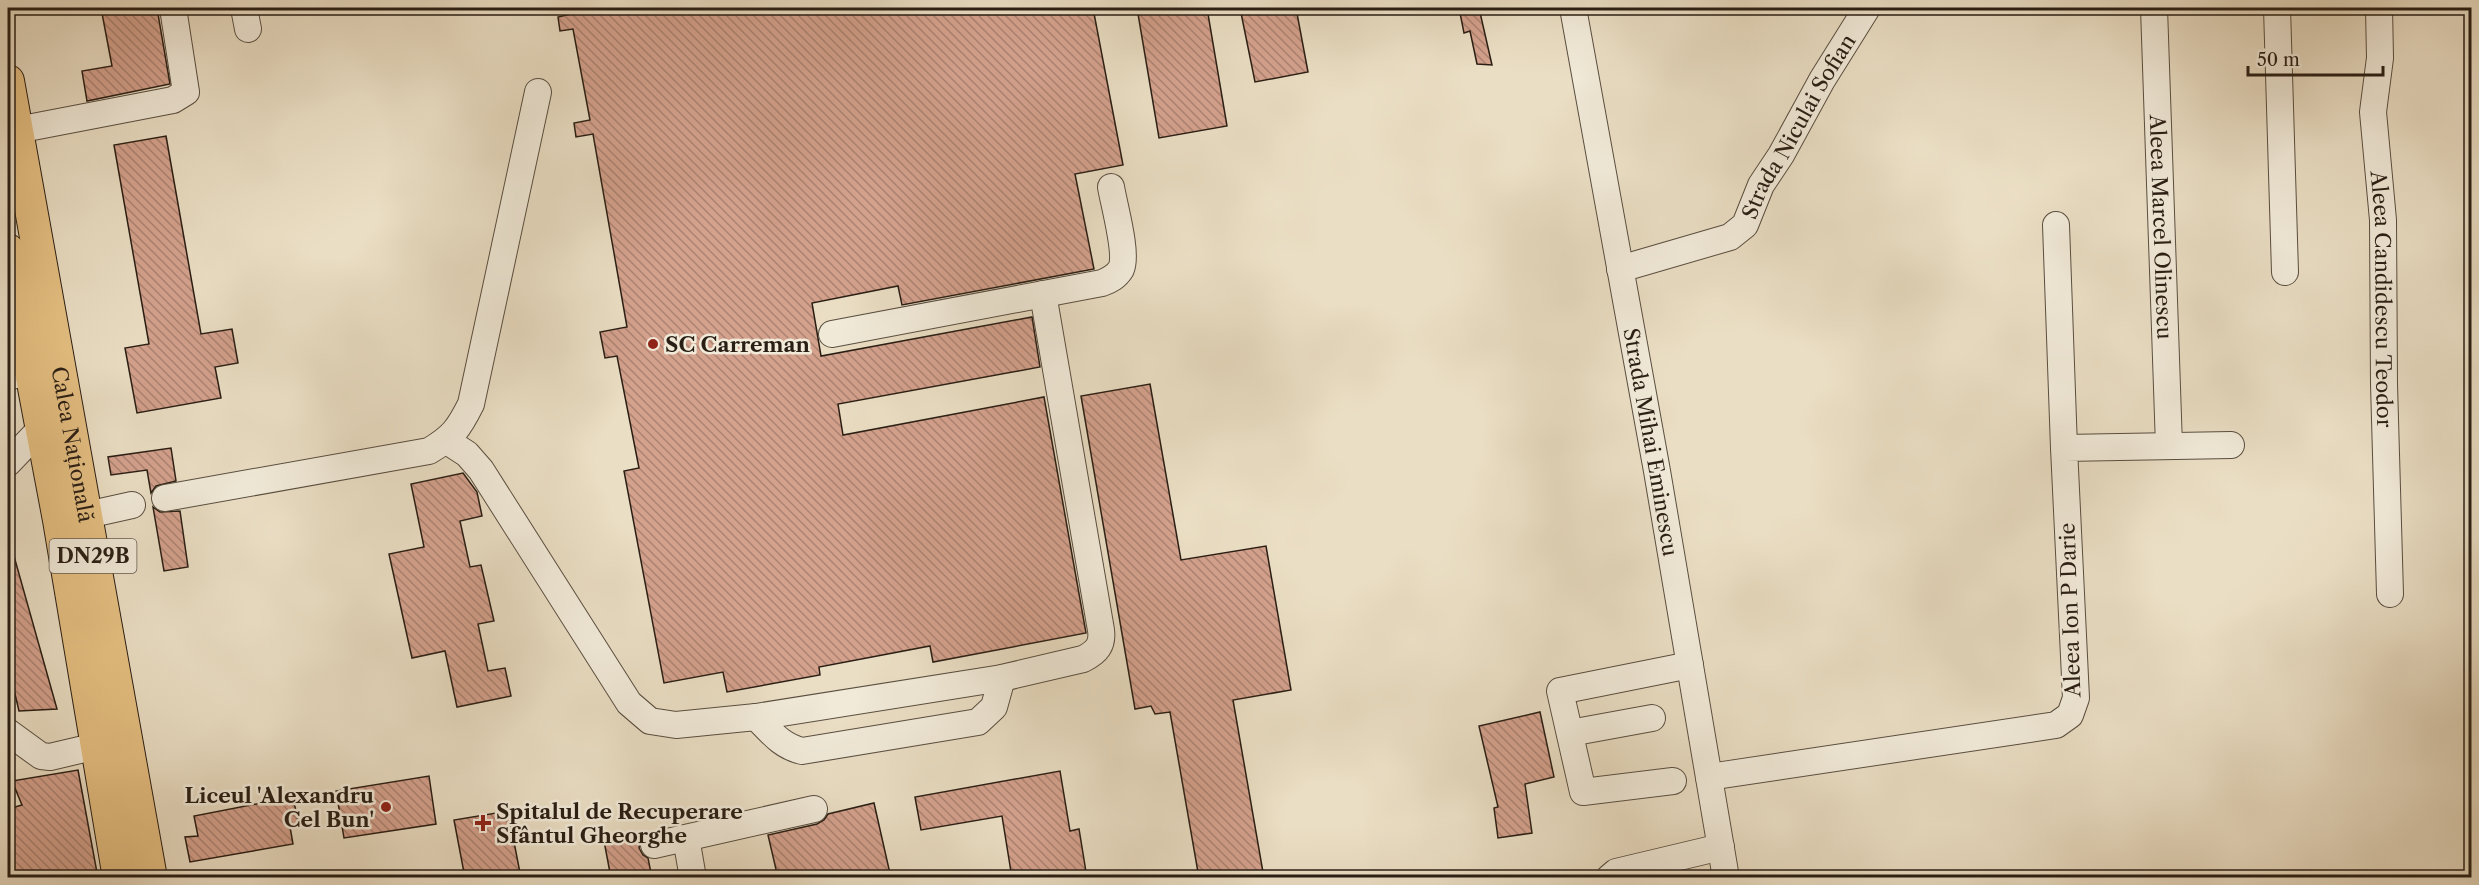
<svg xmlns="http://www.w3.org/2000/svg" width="2479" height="885" viewBox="0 0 2479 885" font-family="'Libre Caslon Text',serif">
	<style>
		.building { fill: url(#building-back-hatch); stroke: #291e14; stroke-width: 1.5 }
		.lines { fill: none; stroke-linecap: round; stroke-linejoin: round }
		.minor-casing { stroke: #594e40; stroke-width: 28 }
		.major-casing { stroke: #291e14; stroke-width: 34 }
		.minor { stroke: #f1ead9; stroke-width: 26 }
		.major { stroke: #e5bf82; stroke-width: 32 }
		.poi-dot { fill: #8f2418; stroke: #f1ead9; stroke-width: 2 }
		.labels { text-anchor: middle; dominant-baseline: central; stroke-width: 5; stroke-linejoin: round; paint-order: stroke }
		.shield { fill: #f1ead9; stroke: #655b4f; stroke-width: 1.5 }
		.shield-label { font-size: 20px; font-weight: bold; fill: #291e14 }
		.street-label { font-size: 21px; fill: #291e14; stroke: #f1ead9 }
		.poi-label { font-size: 21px; font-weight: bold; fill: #291e14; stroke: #f1ead9; text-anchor: start }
	</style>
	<defs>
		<pattern id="building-back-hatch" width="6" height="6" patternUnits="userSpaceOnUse" patternTransform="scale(1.5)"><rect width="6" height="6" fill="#d4a18d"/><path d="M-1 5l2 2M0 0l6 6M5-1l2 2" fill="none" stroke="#ac8372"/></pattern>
	</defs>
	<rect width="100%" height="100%" fill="#eadec4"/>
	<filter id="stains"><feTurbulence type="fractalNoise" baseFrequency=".00333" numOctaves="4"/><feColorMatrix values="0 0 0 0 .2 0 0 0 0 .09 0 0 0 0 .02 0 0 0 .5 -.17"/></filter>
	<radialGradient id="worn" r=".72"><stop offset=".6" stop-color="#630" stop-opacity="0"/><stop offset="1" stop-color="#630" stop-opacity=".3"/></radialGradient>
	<g class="building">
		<polygon points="101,8 157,8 170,84 87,101 82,71 112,66"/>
		<polygon points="570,8 1093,8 1123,165 1075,174 1094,269 902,305 898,286 812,303 821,356 1032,317 1040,367 838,404 843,435 1044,397 1086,633 933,662 930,646 819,667 820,675 727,692 723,672 664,683 624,471 639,468 617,356 605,358 600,332 627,327 593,134 576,137 574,123 590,120 573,29 560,31 558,17 571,14"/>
		<polygon points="1137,8 1207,8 1227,126 1159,138"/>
		<polygon points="1240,8 1296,8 1308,72 1255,82"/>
		<polygon points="1459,8 1479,8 1492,65 1477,64 1470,31 1464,33"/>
		<polygon points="166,136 201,334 232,329 238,363 215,367 221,398 137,413 125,348 149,344 114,145"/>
		<polygon points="1150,384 1181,560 1266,546 1291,690 1233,700 1264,878 1199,878 1170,712 1155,714 1151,706 1135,709 1081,396"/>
		<polygon points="171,448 176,481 156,486 151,493 147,470 111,475 108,457"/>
		<polygon points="463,473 477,492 482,516 460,521 470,567 481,565 494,621 478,624 488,671 505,668 511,696 457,707 445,651 412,658 389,554 424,547 411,484"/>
		<polygon points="153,507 160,512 180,511 188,567 164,571"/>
		<polygon points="12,549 57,709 19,711 8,665 8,550"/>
		<polygon points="1540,712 1554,777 1525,784 1532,833 1498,838 1494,808 1498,807 1479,726"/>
		<polygon points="78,770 98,878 15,878 10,849 8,849 8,809 22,805 12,781"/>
		<polygon points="1060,771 1070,831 1079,829 1087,878 1012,878 1002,816 921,830 915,797"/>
		<polygon points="429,776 436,824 344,838 336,791"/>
		<polygon points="293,797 299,826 290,827 293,844 190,862 185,837 198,836 194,816"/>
		<polygon points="874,803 891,878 778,878 768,835 817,824 824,820 828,814"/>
		<polygon points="508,811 521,878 465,878 454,820"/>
		<polygon points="643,834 639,848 643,855 648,858 652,878 611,878 604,841"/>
	</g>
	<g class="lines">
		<g class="minor-casing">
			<g id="minor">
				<polyline points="244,8 248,29"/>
				<path id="s1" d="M1573,8L1657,471L1726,878"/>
				<path id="s2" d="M2154,8L2169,446"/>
				<polyline points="2277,8 2285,272"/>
				<path id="s3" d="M2379,8L2380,58L2373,112L2383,220L2384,384L2390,594"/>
				<polyline points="17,130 173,100 186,92 173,8"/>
				<polyline points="2056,225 2064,448"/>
				<path id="s4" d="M1620,269L1730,237L1745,225L1761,185L1781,155L1822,80L1867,8"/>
				<path d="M832,334L1102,283C1110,280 1116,277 1121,269C1128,254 1114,205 1111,187"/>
				<polyline points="8,364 10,376 31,373"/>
				<path d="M447,441L467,454L481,470L629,703L650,721L676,725L756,717L1002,678L1083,659C1097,652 1103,645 1101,630L1043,294"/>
				<polyline points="8,463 52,417"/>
				<path d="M165,498L429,451C453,437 459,428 471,404L538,92"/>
				<polyline points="69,519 132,505"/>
				<path d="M756,717C771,732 781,746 802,751L978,722L994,707L1002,678"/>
				<polyline points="8,732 41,756 50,757 97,746"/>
				<polyline points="1570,733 1652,718"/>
				<polyline points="1709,777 2056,725 2070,715 2076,698 2064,448 2231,445"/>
				<polyline points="1673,781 1583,792 1560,691 1690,665"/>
				<polyline points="686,838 693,878"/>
				<polyline points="654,845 814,809"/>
				<polyline points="1609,878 1616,872 1721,847"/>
			</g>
		</g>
		<g class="major-casing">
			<g id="major">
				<path id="s5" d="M8,81L151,878"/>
				<polyline points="8,250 59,520 119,878"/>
			</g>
		</g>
		<use href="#minor" class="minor"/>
		<use href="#major" class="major"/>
	</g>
	<g class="poi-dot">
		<circle cx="653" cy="344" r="6"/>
		<circle cx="386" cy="807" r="6"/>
		<path d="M480 814h6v6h6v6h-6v6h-6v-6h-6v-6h6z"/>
	</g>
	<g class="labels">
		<rect class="shield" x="49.5" y="539" width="87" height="34" rx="4.5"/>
		<g class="shield-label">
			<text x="93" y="556">DN29B</text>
		</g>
		<g class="street-label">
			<text stroke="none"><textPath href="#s4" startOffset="246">Strada Niculai Sofian</textPath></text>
			<text stroke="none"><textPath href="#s2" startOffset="219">Aleea Marcel Olinescu</textPath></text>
			<text stroke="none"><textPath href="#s3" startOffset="292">Aleea Candidescu Teodor</textPath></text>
			<text stroke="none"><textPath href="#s1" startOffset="441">Strada Mihai Eminescu</textPath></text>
			<text stroke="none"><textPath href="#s5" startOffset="369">Calea Națională</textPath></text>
			<text transform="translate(2070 610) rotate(-92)">Aleea Ion P Darie</text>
		</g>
		<g class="poi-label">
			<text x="665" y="344">SC Carreman</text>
			<text x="374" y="795" text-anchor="end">Liceul 'Alexandru<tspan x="374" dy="24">Cel Bun'</tspan></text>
			<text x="496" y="811">Spitalul de Recuperare<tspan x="496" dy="24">Sfântul Gheorghe</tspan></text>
		</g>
	</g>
	<rect width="2479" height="885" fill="none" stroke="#eadec4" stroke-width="30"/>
	<rect x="9" y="9" width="2461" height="867" fill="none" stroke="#291e14" stroke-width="3"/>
	<rect x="15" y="15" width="2449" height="855" fill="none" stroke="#291e14" stroke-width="1.5"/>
	<path d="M2248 66v9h135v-9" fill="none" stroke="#291e14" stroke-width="3"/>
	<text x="2257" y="66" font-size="18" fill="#291e14" stroke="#f1ead9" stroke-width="4.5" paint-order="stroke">50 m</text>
	<rect width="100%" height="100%" filter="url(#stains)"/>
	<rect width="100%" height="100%" fill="url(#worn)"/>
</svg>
